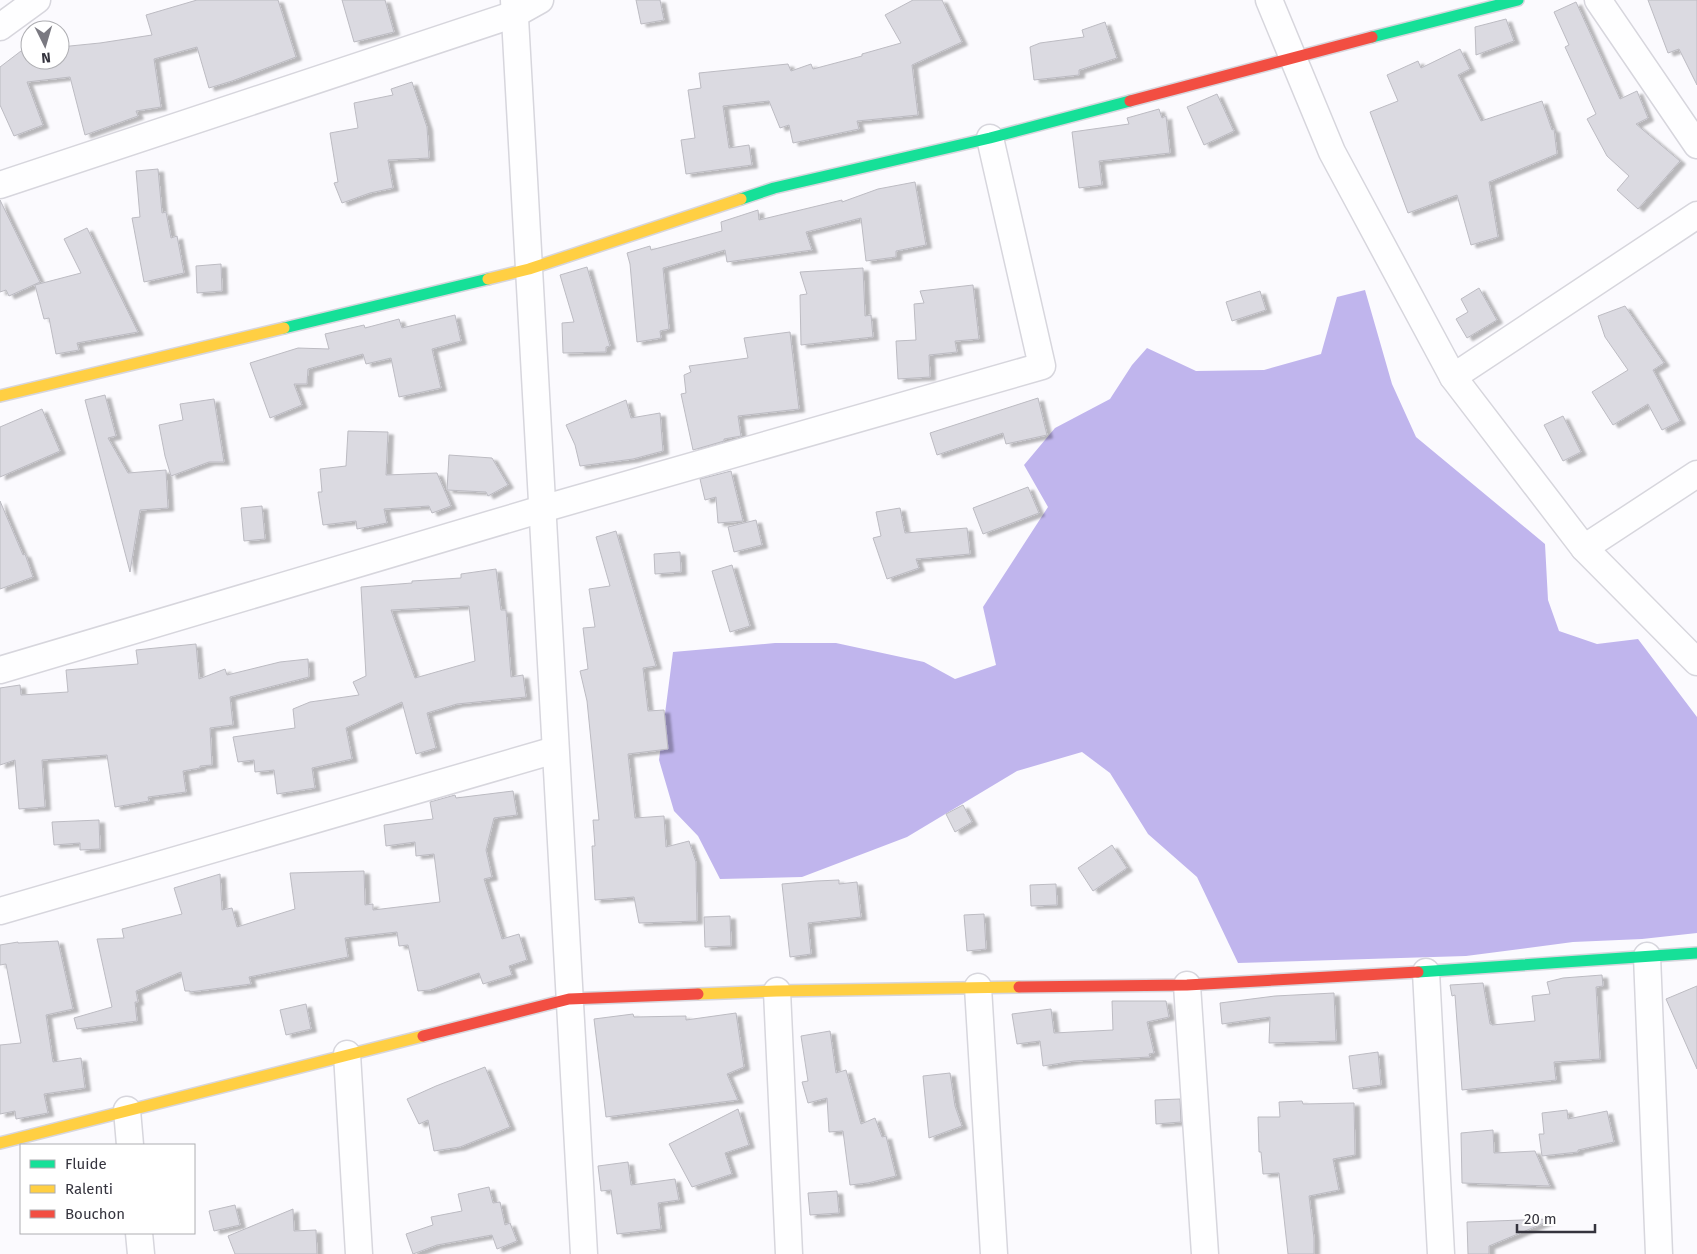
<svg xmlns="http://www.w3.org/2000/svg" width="1697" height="1254" viewBox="0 0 1697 1254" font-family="'Fira Sans',sans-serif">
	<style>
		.water { fill: #c0b5ed }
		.building { fill: #dbdae1; stroke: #bcbbc2; fill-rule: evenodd; filter: url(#shadow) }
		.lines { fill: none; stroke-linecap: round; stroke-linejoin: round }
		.street-casing { stroke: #d7d6dd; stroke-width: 29 }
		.fast-casing { stroke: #d7d6dd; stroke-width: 14 }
		.slow-casing { stroke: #d7d6dd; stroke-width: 14 }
		.jam-casing { stroke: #d7d6dd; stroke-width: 14 }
		.street { stroke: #fefeff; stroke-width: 26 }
		.fast { stroke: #16e098; stroke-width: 11 }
		.slow { stroke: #ffcf43; stroke-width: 11 }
		.jam { stroke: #f24e42; stroke-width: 11 }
	</style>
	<defs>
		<filter id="shadow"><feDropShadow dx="5.5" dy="3" stdDeviation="1" flood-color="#0004"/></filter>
	</defs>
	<rect width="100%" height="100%" fill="#fbfafe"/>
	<polygon class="water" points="1365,290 1392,384 1416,437 1545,544 1548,600 1559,631 1597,644 1638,639 1697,717 1697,933 1642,939 1573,942 1466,956 1238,963 1197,877 1148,834 1110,773 1082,752 1017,771 907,837 802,877 720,879 698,836 674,811 659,760 673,652 775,643 836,643 924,662 955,679 996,665 983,607 1048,507 1024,465 1055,428 1110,399 1132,365 1147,348 1196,371 1264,370 1321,354 1337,297"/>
	<g class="building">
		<polygon points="197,0 278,0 296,57 232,81 209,88 197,47 154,59 161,107 136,111 138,116 85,135 70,77 27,82 43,125 14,136 0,105 0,67 21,51 30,50 30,60 60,60 60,47 100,43 152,35 146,15"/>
		<polygon points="342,0 385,0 394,32 354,42"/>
		<polygon points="636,0 660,0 664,20 641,24"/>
		<polygon points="913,0 942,0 962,42 912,65 918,115 857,121 859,129 793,143 789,125 780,128 769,101 723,106 729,148 749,145 752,165 686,174 681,140 695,138 688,90 701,88 699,73 788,64 791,71 811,64 813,69 862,56 862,54 901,43 885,15"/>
		<polygon points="1648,0 1697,0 1697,85 1679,49 1668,53"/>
		<polygon points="1576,2 1620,99 1637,91 1648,118 1636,124 1680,161 1638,209 1617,190 1629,176 1607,156 1587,119 1596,114 1565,47 1569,45 1554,12"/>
		<polygon points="1506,19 1514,41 1476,55 1475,27"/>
		<polygon points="1105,22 1117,58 1079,70 1079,75 1034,80 1030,47 1040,43 1084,37 1082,30"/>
		<polygon points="1460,49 1470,69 1458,75 1481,121 1542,101 1552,130 1554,129 1557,154 1489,182 1498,237 1471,245 1457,195 1408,213 1370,112 1398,101 1387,75 1418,61 1421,68"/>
		<polygon points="412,82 427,127 429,158 388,160 393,188 370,193 342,203 334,183 338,182 330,133 358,128 354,103 393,95 391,89"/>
		<polygon points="1217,94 1234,131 1204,145 1187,107"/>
		<polygon points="1159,109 1162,118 1166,116 1170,153 1099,161 1102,185 1079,188 1072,132 1129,124 1127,118"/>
		<polygon points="158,169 162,213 166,212 171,238 177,236 184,273 144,282 132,218 140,217 136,171"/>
		<polygon points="915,182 926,245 896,251 896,257 866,261 861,218 806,232 812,250 727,262 725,250 663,268 669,329 660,331 661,338 637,342 630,264 627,253 650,246 651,250 722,231 721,222 758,210 759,220 842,200 842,202 878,189"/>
		<polygon points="0,200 40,282 9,296 6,290 0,292"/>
		<polygon points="87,228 138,332 77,343 79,350 56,354 49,318 44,319 35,285 81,273 64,239"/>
		<polygon points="221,264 222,291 197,293 196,266"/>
		<polygon points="587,267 610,346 606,347 606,352 563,353 562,323 574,322 560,275"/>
		<polygon points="863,268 865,316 871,315 873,337 801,345 800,295 807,294 800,272"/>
		<polygon points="973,285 979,339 955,341 957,352 929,355 930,377 898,379 896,341 916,340 914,304 924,303 920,291"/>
		<polygon points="1479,288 1497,320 1467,338 1456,319 1468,312 1461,299"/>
		<polygon points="1260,291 1266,310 1232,321 1226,302"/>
		<polygon points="1625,306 1664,363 1653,370 1680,421 1662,430 1648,404 1613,425 1592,392 1628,370 1605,337 1598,316"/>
		<polygon points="455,315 461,341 432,349 441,388 399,397 391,358 366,364 363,354 308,369 307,384 294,384 302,405 270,418 250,363 298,348 329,349 325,334 364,325 365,328 399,319 402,328"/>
		<polygon points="790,332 799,409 738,416 741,436 724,439 724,441 693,450 681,394 686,393 684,375 691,372 689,366 748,358 744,338"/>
		<polygon points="105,395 116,436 108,438 128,473 166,470 168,508 140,510 130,572 85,400"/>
		<polygon points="1038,398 1047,435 1006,444 1003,433 937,455 930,433"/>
		<polygon points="214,399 224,462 209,462 171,476 165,456 159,425 183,420 180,404"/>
		<polygon points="626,400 631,418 660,413 663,451 633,459 580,466 575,445 566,425"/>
		<polygon points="42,409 60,451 0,477 0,427"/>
		<polygon points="1563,416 1581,452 1563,461 1544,425"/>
		<polygon points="348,431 388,432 386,475 437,473 451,506 432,513 429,506 384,509 387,523 357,529 356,521 323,525 318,492 322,492 320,469 346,466"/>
		<polygon points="449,455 492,458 508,485 488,496 486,492 447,490"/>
		<polygon points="731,471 743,521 718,523 716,497 705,500 700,479"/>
		<polygon points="1028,487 1039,513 983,534 973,508"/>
		<polygon points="0,501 23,555 25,554 33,577 0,589"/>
		<polygon points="262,506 265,539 244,541 241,508"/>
		<polygon points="900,508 905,533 967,528 970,554 916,559 919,568 887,579 873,538 881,536 876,512"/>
		<polygon points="756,520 762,545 734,552 728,527"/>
		<polygon points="616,531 656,666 643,668 648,711 664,710 668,749 628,754 635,818 664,816 666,847 689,841 696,862 697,921 639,923 634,897 595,900 592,846 595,846 593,820 599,820 587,701 580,671 588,669 583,628 595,627 589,589 610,586 596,537"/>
		<polygon points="680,552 681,572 655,574 654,554"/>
		<polygon points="732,565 750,626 730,632 712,571"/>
		<path d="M496,569L501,610H506L511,677L523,675L526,697L457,704L427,713L436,748L416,754L402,702L346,728L352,759L312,768L315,788L277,794L274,770L255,772L254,760L238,762L233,737L295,728L293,709L310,702L359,695L353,682L366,676L361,587L412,583V581L461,578V574ZM469,606L475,661L415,678L391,610Z"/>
		<polygon points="196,644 199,679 225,669 227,675 280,662 308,659 309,677 230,697 233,725 210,728 212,765 200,766 200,768 183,771 186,792 148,797 149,801 115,807 107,755 42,760 45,807 19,809 15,760 0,765 0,688 20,685 21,695 68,692 66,670 138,664 136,650"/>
		<polygon points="513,791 517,815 494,818 486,850 492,877 484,879 502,939 519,934 527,960 509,966 512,975 483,984 479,973 430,990 418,991 408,945 399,946 397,932 345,938 348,957 249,977 251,984 190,992 190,991 185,991 181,972 136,991 138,1002 135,1002 137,1021 77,1029 74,1018 112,1007 97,939 124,938 122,929 182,914 174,888 220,874 222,910 232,908 237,927 295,909 290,873 364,871 365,905 373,904 373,910 440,902 434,854 416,856 415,842 386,846 384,825 433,819 430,802 455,795 456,798"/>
		<polygon points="963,805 972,822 955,832 946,814"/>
		<polygon points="99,820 100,849 80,850 80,843 54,845 52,822"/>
		<polygon points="1112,845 1127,868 1093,891 1078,868"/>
		<polygon points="839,880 839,884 857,882 861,917 808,923 811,954 790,957 782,884 816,881"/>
		<polygon points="1056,884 1057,905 1031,906 1030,885"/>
		<polygon points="984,914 986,949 967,951 964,915"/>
		<polygon points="730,916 731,946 705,947 704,917"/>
		<polygon points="58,941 73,1009 46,1015 53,1062 81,1058 85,1088 44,1094 48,1113 16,1119 15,1111 0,1114 0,1045 21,1043 6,964 0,965 0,945 18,942 18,943"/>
		<polygon points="1602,975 1603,986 1596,987 1600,1059 1554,1062 1556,1080 1462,1090 1455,995 1452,996 1450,985 1483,983 1490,1024 1492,1024 1492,1025 1535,1021 1532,996 1550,994 1547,982 1563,978"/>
		<polygon points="1697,986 1697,1069 1666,999"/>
		<polygon points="1334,993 1336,1041 1269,1043 1270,1017 1222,1024 1220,1003 1275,996"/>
		<polygon points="1112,1001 1166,1001 1169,1017 1147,1022 1154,1053 1149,1054 1150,1057 1074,1061 1043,1066 1040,1041 1017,1044 1012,1014 1051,1009 1054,1033 1113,1030"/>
		<polygon points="306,1004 311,1029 286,1035 280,1010"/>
		<polygon points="736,1013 744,1067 727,1074 738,1100 606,1117 594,1019 633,1014 634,1017 686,1016 686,1020"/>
		<polygon points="830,1031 836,1073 846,1070 861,1124 875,1118 882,1137 886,1136 896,1176 868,1183 850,1185 843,1131 829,1132 827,1098 808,1103 802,1082 808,1081 801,1036"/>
		<polygon points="1378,1052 1381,1085 1353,1089 1349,1056"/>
		<polygon points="485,1067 510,1127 460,1147 434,1151 428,1120 419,1124 407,1099 436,1086"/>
		<polygon points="950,1073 955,1106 962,1126 929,1138 923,1076"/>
		<polygon points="1180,1099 1181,1122 1156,1124 1155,1100"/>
		<polygon points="1302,1101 1303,1104 1354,1103 1355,1155 1333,1159 1339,1190 1309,1196 1314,1238 1314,1254 1288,1254 1279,1173 1263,1174 1261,1152 1259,1152 1258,1117 1280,1117 1279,1102"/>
		<polygon points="738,1109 749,1145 725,1153 732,1174 692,1187 669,1144"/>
		<polygon points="1567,1110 1568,1119 1607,1111 1614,1142 1578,1150 1578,1152 1542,1156 1539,1134 1544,1134 1542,1113"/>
		<polygon points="1493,1130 1494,1153 1535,1151 1550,1186 1462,1183 1461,1133"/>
		<polygon points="628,1162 631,1185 675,1179 679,1200 658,1203 661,1229 617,1234 611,1190 601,1191 598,1166"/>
		<polygon points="489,1187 493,1203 500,1202 505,1225 510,1223 517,1241 497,1249 492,1235 437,1245 413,1254 406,1234 433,1225 431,1217 462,1211 458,1194"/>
		<polygon points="837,1191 839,1213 810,1215 808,1193"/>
		<polygon points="235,1205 240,1225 214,1231 209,1211"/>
		<polygon points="293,1209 294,1231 316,1230 317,1254 235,1254 228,1236"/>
		<polygon points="1549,1219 1549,1221 1489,1246 1489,1254 1468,1254 1467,1222"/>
	</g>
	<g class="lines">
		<g class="street-casing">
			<g id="street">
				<polyline points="514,0 584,1254"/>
				<polyline points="1269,0 1332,152 1453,377 1584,548 1697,662"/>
				<polyline points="1598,0 1697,145"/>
				<polyline points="0,27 37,0"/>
				<polyline points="0,185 515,14 540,0"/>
				<polyline points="1453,377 1697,215"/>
				<polyline points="1584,548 1697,474"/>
				<polyline points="0,670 542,509 1042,366 990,138"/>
				<polyline points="0,911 555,750"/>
				<polyline points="1647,956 1659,1254"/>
				<polyline points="1426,972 1441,1254"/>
				<polyline points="1187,985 1205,1254"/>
				<polyline points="978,987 994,1254"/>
				<polyline points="777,991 789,1254"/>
				<polyline points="347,1054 359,1254"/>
				<polyline points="127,1110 130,1145"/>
				<polyline points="139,1233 141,1254"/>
			</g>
		</g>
		<g class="fast-casing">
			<g id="fast">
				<polyline points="1372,37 1518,0"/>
				<polyline points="741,199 774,188 990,138 1130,101"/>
				<polyline points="284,328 488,279"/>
				<polyline points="1418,972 1697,953"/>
			</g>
		</g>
		<g class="slow-casing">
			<g id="slow">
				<polyline points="488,279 529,269 741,199"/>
				<polyline points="0,396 284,328"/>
				<polyline points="698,994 777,991 1019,987"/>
				<polyline points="0,1143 423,1036"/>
			</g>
		</g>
		<g class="jam-casing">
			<g id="jam">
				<polyline points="1130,101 1372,37"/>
				<polyline points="1019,987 1187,985 1418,972"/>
				<polyline points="423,1036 569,999 698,994"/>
			</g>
		</g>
		<use href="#street" class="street"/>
		<use href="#fast" class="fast"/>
		<use href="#slow" class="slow"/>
		<use href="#jam" class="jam"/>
	</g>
	<rect x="20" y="1144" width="175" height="90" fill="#ffffff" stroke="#aeaeb2"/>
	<rect x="30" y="1160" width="25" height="8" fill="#16e098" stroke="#aeaeb2"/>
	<text x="65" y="1169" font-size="15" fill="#35343e">Fluide</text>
	<rect x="30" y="1185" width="25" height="8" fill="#ffcf43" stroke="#aeaeb2"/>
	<text x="65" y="1194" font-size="15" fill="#35343e">Ralenti</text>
	<rect x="30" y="1210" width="25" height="8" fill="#f24e42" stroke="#aeaeb2"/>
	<text x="65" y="1219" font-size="15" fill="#35343e">Bouchon</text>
	<g transform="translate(45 45) rotate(175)"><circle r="24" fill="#ffffff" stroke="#aeaeb2"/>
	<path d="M0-4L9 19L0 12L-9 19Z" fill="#7a7981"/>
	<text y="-8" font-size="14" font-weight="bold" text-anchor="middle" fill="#35343e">N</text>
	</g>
	<path d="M1517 1224v8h78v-8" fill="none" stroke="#35343e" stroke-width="2.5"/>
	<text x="1524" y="1224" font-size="15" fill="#35343e" stroke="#ffffff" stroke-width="4" paint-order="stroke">20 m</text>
</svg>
